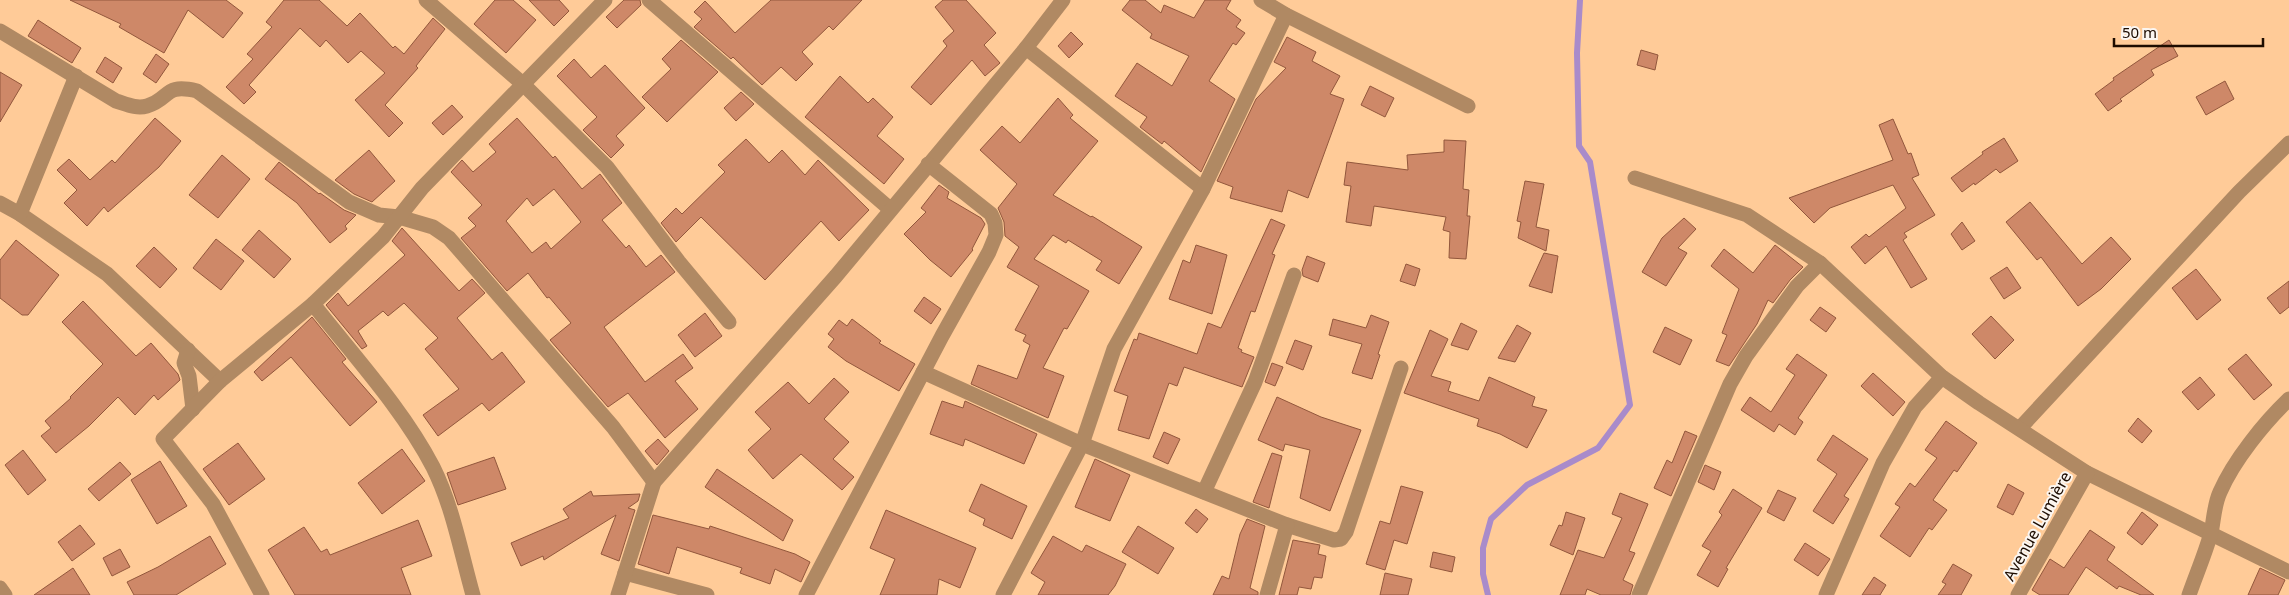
<svg xmlns="http://www.w3.org/2000/svg" width="2289" height="595" viewBox="0 0 2289 595" font-family="'Noto Sans',sans-serif">
	<style>
		.lines { fill: none; stroke-linecap: round; stroke-linejoin: round }
		.stream { stroke: #a98bca; stroke-width: 6 }
		.building { fill: #ce8868; stroke: #92573c; fill-rule: evenodd }
		.street { stroke: #b08963; stroke-width: 15 }
		.labels { text-anchor: middle; dominant-baseline: central; stroke-width: 4; stroke-linejoin: round; paint-order: stroke }
		.street-label { font-size: 16px; fill: #1d0c00; stroke: #fbf6f1 }
	</style>
	<rect width="100%" height="100%" fill="#ffcb98"/>
	<g class="lines">
		<polyline class="stream" points="1488,595 1483,574 1483,548 1491,519 1527,485 1598,448 1630,405 1590,162 1579,146 1577,53 1580,0"/>
	</g>
	<g class="building">
		<polygon points="70,0 226,0 243,13 223,38 188,10 164,53 119,27 121,24"/>
		<polygon points="284,0 319,0 347,26 360,13 393,48 395,46 404,54 433,18 445,29 416,66 418,68 385,105 403,123 389,137 355,100 385,73 361,51 348,63 326,40 320,47 300,28 249,85 256,92 244,104 226,87 253,59 247,54 272,27 266,22"/>
		<polygon points="495,0 513,0 536,20 506,53 474,24"/>
		<polygon points="529,0 559,0 569,11 554,26"/>
		<polygon points="624,0 640,0 641,5 617,28 606,17"/>
		<polygon points="771,0 862,0 833,30 829,26 802,52 813,64 796,81 781,67 762,85 733,57 731,59 694,27 702,19 694,12 705,1 735,33"/>
		<polygon points="943,0 966,0 996,33 984,45 1000,63 985,76 972,60 931,105 911,87 947,46 943,41 954,31 935,7"/>
		<polygon points="1130,0 1145,0 1161,13 1164,5 1194,18 1205,0 1231,0 1226,9 1241,20 1236,27 1245,33 1236,45 1233,43 1209,81 1235,99 1201,172 1164,141 1162,144 1140,127 1147,117 1115,96 1137,63 1172,86 1189,56 1150,38 1152,34 1122,10"/>
		<polygon points="38,20 81,48 72,63 28,36"/>
		<polygon points="1071,32 1083,44 1069,58 1058,46"/>
		<polygon points="1287,37 1316,52 1312,61 1340,76 1330,94 1344,99 1308,198 1288,190 1282,212 1230,198 1233,187 1217,181 1256,99 1286,68 1274,62"/>
		<polygon points="681,40 718,72 667,122 642,97 671,69 662,59"/>
		<polygon points="2169,40 2178,56 2151,70 2154,75 2120,99 2122,101 2108,111 2095,94 2114,80 2113,78"/>
		<polygon points="1641,50 1658,55 1655,70 1637,65"/>
		<polygon points="156,54 169,64 156,83 143,74"/>
		<polygon points="105,57 122,68 113,83 96,72"/>
		<polygon points="574,59 591,78 605,65 645,108 616,136 624,145 611,158 583,130 597,117 557,76"/>
		<polygon points="0,72 22,85 0,122"/>
		<polygon points="840,76 868,103 873,98 893,117 877,136 904,159 884,184 805,117"/>
		<polygon points="2225,81 2234,99 2206,115 2196,97"/>
		<polygon points="1370,86 1394,98 1385,117 1361,105"/>
		<polygon points="741,92 754,104 736,121 724,108"/>
		<polygon points="1058,98 1073,115 1070,118 1098,141 1053,195 1091,217 1092,216 1142,247 1119,284 1096,270 1102,261 1068,240 1066,243 1053,235 1034,259 1089,291 1067,329 1064,328 1043,368 1064,376 1048,418 971,384 978,365 1017,379 1030,345 1023,341 1026,335 1015,330 1039,286 1007,267 1019,247 1005,236 1004,222 998,208 1017,184 980,150 1002,126 1020,143"/>
		<polygon points="452,105 463,117 443,135 432,123"/>
		<polygon points="155,118 181,141 159,167 108,212 104,207 87,226 64,203 77,190 57,170 69,159 90,180 112,160 115,163"/>
		<path d="M517,118L553,158L555,156L582,189L600,174L622,203L602,220L626,248L629,245L646,267L661,255L675,272L604,327L645,382L683,354L693,368L675,381L698,409L665,438L628,393L608,407L550,340L571,323L549,297L547,298L528,273L507,291L461,238L476,226L468,218L482,205L451,172L462,160L473,172L496,152L489,144ZM554,189L581,222L551,249L546,242L532,253L506,221L527,198L533,206Z"/>
		<polygon points="1893,119 1908,154 1911,153 1919,175 1912,178 1935,215 1904,233 1907,237 1903,240 1927,279 1911,288 1886,246 1865,264 1851,247 1866,234 1869,237 1906,208 1893,185 1830,208 1814,223 1789,198 1893,160 1879,125"/>
		<polygon points="2004,138 2018,161 2000,173 1996,169 1975,185 1974,183 1962,192 1951,178 1983,154 1982,152"/>
		<polygon points="746,139 769,163 782,150 805,175 818,160 869,210 839,241 821,221 765,280 701,217 676,242 661,223 676,208 682,214 725,172 718,165"/>
		<polygon points="1444,140 1466,141 1463,189 1469,190 1467,216 1470,216 1466,259 1449,258 1450,232 1443,230 1446,217 1374,206 1371,226 1346,222 1351,186 1344,185 1347,162 1408,170 1407,155 1444,152"/>
		<polygon points="369,150 395,181 372,202 354,194 335,180"/>
		<polygon points="222,155 250,179 218,218 189,195"/>
		<polygon points="279,162 319,194 320,193 344,210 356,215 345,226 347,229 330,243 297,203 265,179"/>
		<polygon points="1525,181 1544,184 1536,227 1549,230 1546,251 1518,238 1521,222 1517,221"/>
		<polygon points="939,185 949,192 947,198 981,218 985,224 972,249 973,250 951,277 930,260 904,234 926,212 921,208"/>
		<polygon points="2030,202 2082,264 2111,237 2131,259 2101,289 2078,306 2041,257 2037,260 2006,222"/>
		<polygon points="1684,218 1696,229 1678,248 1687,253 1666,286 1642,272 1662,238"/>
		<polygon points="1271,219 1285,225 1272,254 1275,255 1255,312 1251,311 1238,348 1242,350 1241,352 1254,357 1242,387 1184,367 1177,386 1169,383 1149,439 1118,430 1128,396 1114,391 1134,339 1137,340 1139,333 1197,354 1208,323 1221,328"/>
		<polygon points="1962,222 1975,241 1962,250 1951,234"/>
		<polygon points="402,228 459,291 472,279 485,293 457,318 492,360 502,352 525,382 489,411 482,403 438,436 423,415 459,389 425,349 438,338 404,303 388,316 383,311 358,331 367,346 362,349 326,305 338,293 348,306 405,255 392,241"/>
		<polygon points="259,230 291,259 274,278 242,250"/>
		<polygon points="216,239 244,261 221,290 193,268"/>
		<polygon points="16,240 59,275 28,315 22,315 0,298 0,260"/>
		<polygon points="1196,245 1227,255 1212,314 1169,299 1183,260 1190,263"/>
		<polygon points="1775,245 1803,267 1790,280 1773,303 1768,300 1757,324 1729,366 1716,361 1727,335 1722,333 1739,289 1711,266 1724,249 1753,273"/>
		<polygon points="154,247 177,269 160,288 136,266"/>
		<polygon points="1544,253 1558,256 1552,293 1529,286"/>
		<polygon points="1307,256 1325,263 1318,282 1303,276 1302,270"/>
		<polygon points="1406,264 1420,269 1415,286 1400,281"/>
		<polygon points="2007,267 2021,288 2004,299 1990,278"/>
		<polygon points="2196,269 2221,300 2197,320 2172,288"/>
		<polygon points="2289,281 2289,307 2280,314 2267,298"/>
		<polygon points="924,297 941,309 931,324 914,311"/>
		<polygon points="83,301 136,356 151,343 178,374 180,380 158,400 154,395 135,415 118,397 89,426 56,453 41,436 51,428 45,421 71,398 70,397 103,364 62,322"/>
		<polygon points="1820,307 1836,318 1826,332 1810,320"/>
		<polygon points="705,313 722,336 695,357 678,335"/>
		<polygon points="1371,315 1389,322 1378,354 1380,355 1372,379 1352,373 1362,344 1329,335 1333,319 1366,328"/>
		<polygon points="1991,316 2014,340 1995,359 1972,334"/>
		<polygon points="312,317 346,359 342,362 377,402 350,426 291,357 262,381 254,372"/>
		<polygon points="852,319 881,341 879,343 915,364 899,391 846,361 828,347 834,339 828,334 839,320 847,326"/>
		<polygon points="1461,323 1477,331 1468,350 1451,345"/>
		<polygon points="1517,325 1531,333 1515,362 1498,358"/>
		<polygon points="1665,327 1692,340 1680,365 1653,352"/>
		<polygon points="1430,330 1448,339 1431,376 1451,382 1448,391 1479,401 1489,377 1535,397 1532,406 1547,410 1527,448 1500,434 1477,426 1479,419 1404,393"/>
		<polygon points="1295,340 1312,346 1303,370 1286,363"/>
		<polygon points="1797,354 1827,375 1798,418 1803,422 1795,435 1779,424 1774,432 1741,410 1750,397 1771,412 1795,375 1786,369"/>
		<polygon points="2246,354 2272,385 2254,400 2228,369"/>
		<polygon points="1272,363 1283,367 1275,386 1265,382"/>
		<polygon points="1873,373 1905,402 1893,416 1861,386"/>
		<polygon points="2200,377 2215,395 2198,410 2182,392"/>
		<polygon points="834,378 849,392 824,419 849,442 833,459 854,477 842,490 801,454 773,479 748,450 771,429 755,412 788,382 809,404"/>
		<polygon points="1277,397 1321,417 1361,430 1330,511 1300,498 1310,450 1285,444 1283,451 1258,440"/>
		<polygon points="942,401 963,408 965,401 1037,434 1024,464 965,439 963,446 930,434"/>
		<polygon points="2138,418 2152,431 2142,443 2128,431"/>
		<polygon points="1946,421 1977,443 1957,472 1954,470 1933,500 1947,510 1932,530 1929,528 1910,557 1880,536 1900,507 1895,504 1910,483 1915,487 1937,458 1925,450"/>
		<polygon points="1685,431 1697,436 1671,496 1654,488 1667,460 1672,463"/>
		<polygon points="1164,432 1180,439 1168,464 1153,457"/>
		<polygon points="1833,435 1868,459 1844,496 1849,499 1833,524 1813,511 1837,474 1817,460"/>
		<polygon points="658,439 669,451 657,465 645,451"/>
		<polygon points="238,443 265,479 229,505 203,469"/>
		<polygon points="402,449 425,481 382,514 358,483"/>
		<polygon points="23,450 46,480 28,495 5,465"/>
		<polygon points="1272,453 1282,456 1269,508 1253,502"/>
		<polygon points="494,457 506,489 458,505 447,473"/>
		<polygon points="1095,459 1130,475 1110,521 1075,507"/>
		<polygon points="160,461 187,506 157,524 131,480"/>
		<polygon points="120,462 131,474 99,501 88,489"/>
		<polygon points="1705,465 1721,472 1714,490 1698,482"/>
		<polygon points="717,469 793,520 783,541 705,487"/>
		<polygon points="981,484 1027,506 1012,539 983,525 985,519 969,511"/>
		<polygon points="2008,484 2024,493 2013,515 1997,507"/>
		<polygon points="1401,486 1423,492 1407,544 1394,540 1385,570 1366,564 1380,521 1390,524"/>
		<polygon points="1733,489 1762,508 1726,568 1728,569 1718,587 1697,575 1711,551 1702,546 1722,515 1719,512"/>
		<polygon points="1778,490 1796,498 1784,521 1767,512"/>
		<polygon points="591,491 593,496 640,494 638,501 628,508 635,510 619,561 601,554 616,515 544,560 543,556 521,566 511,543 569,518 563,509"/>
		<polygon points="1620,493 1648,504 1629,551 1635,553 1623,580 1633,585 1630,595 1601,595 1587,589 1585,595 1560,595 1578,550 1604,558 1622,518 1612,514"/>
		<polygon points="1196,509 1208,519 1197,533 1185,523"/>
		<polygon points="886,510 976,548 960,588 939,579 937,595 880,595 895,559 870,548"/>
		<polygon points="1566,512 1585,518 1573,555 1550,545 1559,525 1562,526"/>
		<polygon points="2142,512 2158,525 2142,545 2127,533"/>
		<polygon points="653,515 709,529 710,526 795,554 810,562 801,582 775,569 770,584 740,573 742,568 677,547 669,574 638,564"/>
		<polygon points="1247,519 1265,526 1250,588 1258,592 1258,595 1213,595 1222,576 1229,579 1240,534"/>
		<polygon points="418,520 432,556 401,568 411,595 295,595 268,550 304,527 321,552 327,549 330,555"/>
		<polygon points="80,525 95,544 72,561 58,542"/>
		<polygon points="1138,526 1174,548 1158,574 1122,552"/>
		<polygon points="2090,530 2115,547 2107,560 2154,595 2141,595 2119,586 2117,589 2086,567 2068,595 2040,595 2032,590 2050,559 2064,568"/>
		<polygon points="210,536 226,564 176,595 134,595 127,582 158,567"/>
		<polygon points="1053,536 1082,552 1086,545 1126,564 1115,586 1108,595 1038,595 1045,582 1031,573"/>
		<polygon points="1293,540 1320,545 1318,554 1326,556 1322,578 1314,577 1311,589 1299,587 1297,595 1279,595"/>
		<polygon points="1805,543 1830,559 1818,576 1794,560"/>
		<polygon points="120,549 130,567 112,576 103,558"/>
		<polygon points="1433,552 1455,557 1452,572 1430,567"/>
		<polygon points="1953,564 1972,575 1961,595 1938,595 1946,584 1942,582"/>
		<polygon points="73,568 90,595 34,595"/>
		<polygon points="2260,568 2285,580 2278,595 2248,595"/>
		<polygon points="1385,573 1412,579 1408,595 1380,595"/>
		<polygon points="1874,577 1886,585 1880,595 1862,595"/>
	</g>
	<g class="lines">
		<g class="street">
			<polyline points="426,0 524,85 607,167 679,262 729,322"/>
			<polyline points="649,0 890,209"/>
			<polyline points="1261,0 1286,15 1468,106"/>
			<path d="M0,31L116,101C126,104 136,109 147,106C171,99 163,83 197,91L349,202L379,215L399,217L433,227L449,238L613,427L654,482"/>
			<polyline points="1026,48 1203,189"/>
			<polyline points="1635,178 1747,215 1820,263"/>
			<polyline points="0,203 20,214 107,274 220,381"/>
			<polyline points="20,214 76,76"/>
			<path d="M313,304C353,355 403,409 433,467C453,507 461,553 473,595"/>
			<polyline points="188,350 184,363 189,376 193,409"/>
			<polyline points="923,372 1082,444 1287,525 1334,540 1341,539 1346,532 1401,368"/>
			<polyline points="2020,428 2239,192 2289,143"/>
			<polyline points="1204,492 1255,382 1294,275"/>
			<polyline points="625,573 707,595"/>
			<polyline points="0,588 5,595"/>
			<polyline points="262,595 213,504 163,439 220,381 313,304 383,237 422,188 605,0"/>
			<polyline points="618,595 654,482 836,276 1026,48 1063,0"/>
			<polyline points="806,595 942,336 989,252 996,235 995,223 991,214 928,164"/>
			<polyline points="1003,595 1082,444 1114,349 1203,189 1286,15"/>
			<polyline points="1267,595 1287,525"/>
			<polyline points="1639,595 1730,384 1746,356 1797,286 1820,263 1942,377 1979,403 2087,473 2289,572"/>
			<polyline points="1826,595 1883,463 1915,407 1942,377"/>
			<polyline points="2018,595 2087,473"/>
			<path d="M2189,595C2196,575 2205,554 2211,533C2214,519 2214,505 2220,492C2234,460 2264,423 2289,399"/>
		</g>
	</g>
	<g class="labels">
		<g class="street-label">
			<text transform="translate(2037 526) rotate(-61)">Avenue Lumière</text>
		</g>
	</g>
	<path d="M2114 38v8h149v-8" fill="none" stroke="#1d0c00" stroke-width="2.5"/>
	<text x="2122" y="38" font-size="15" fill="#1d0c00" stroke="#fbf6f1" stroke-width="4" paint-order="stroke">50 m</text>
</svg>
